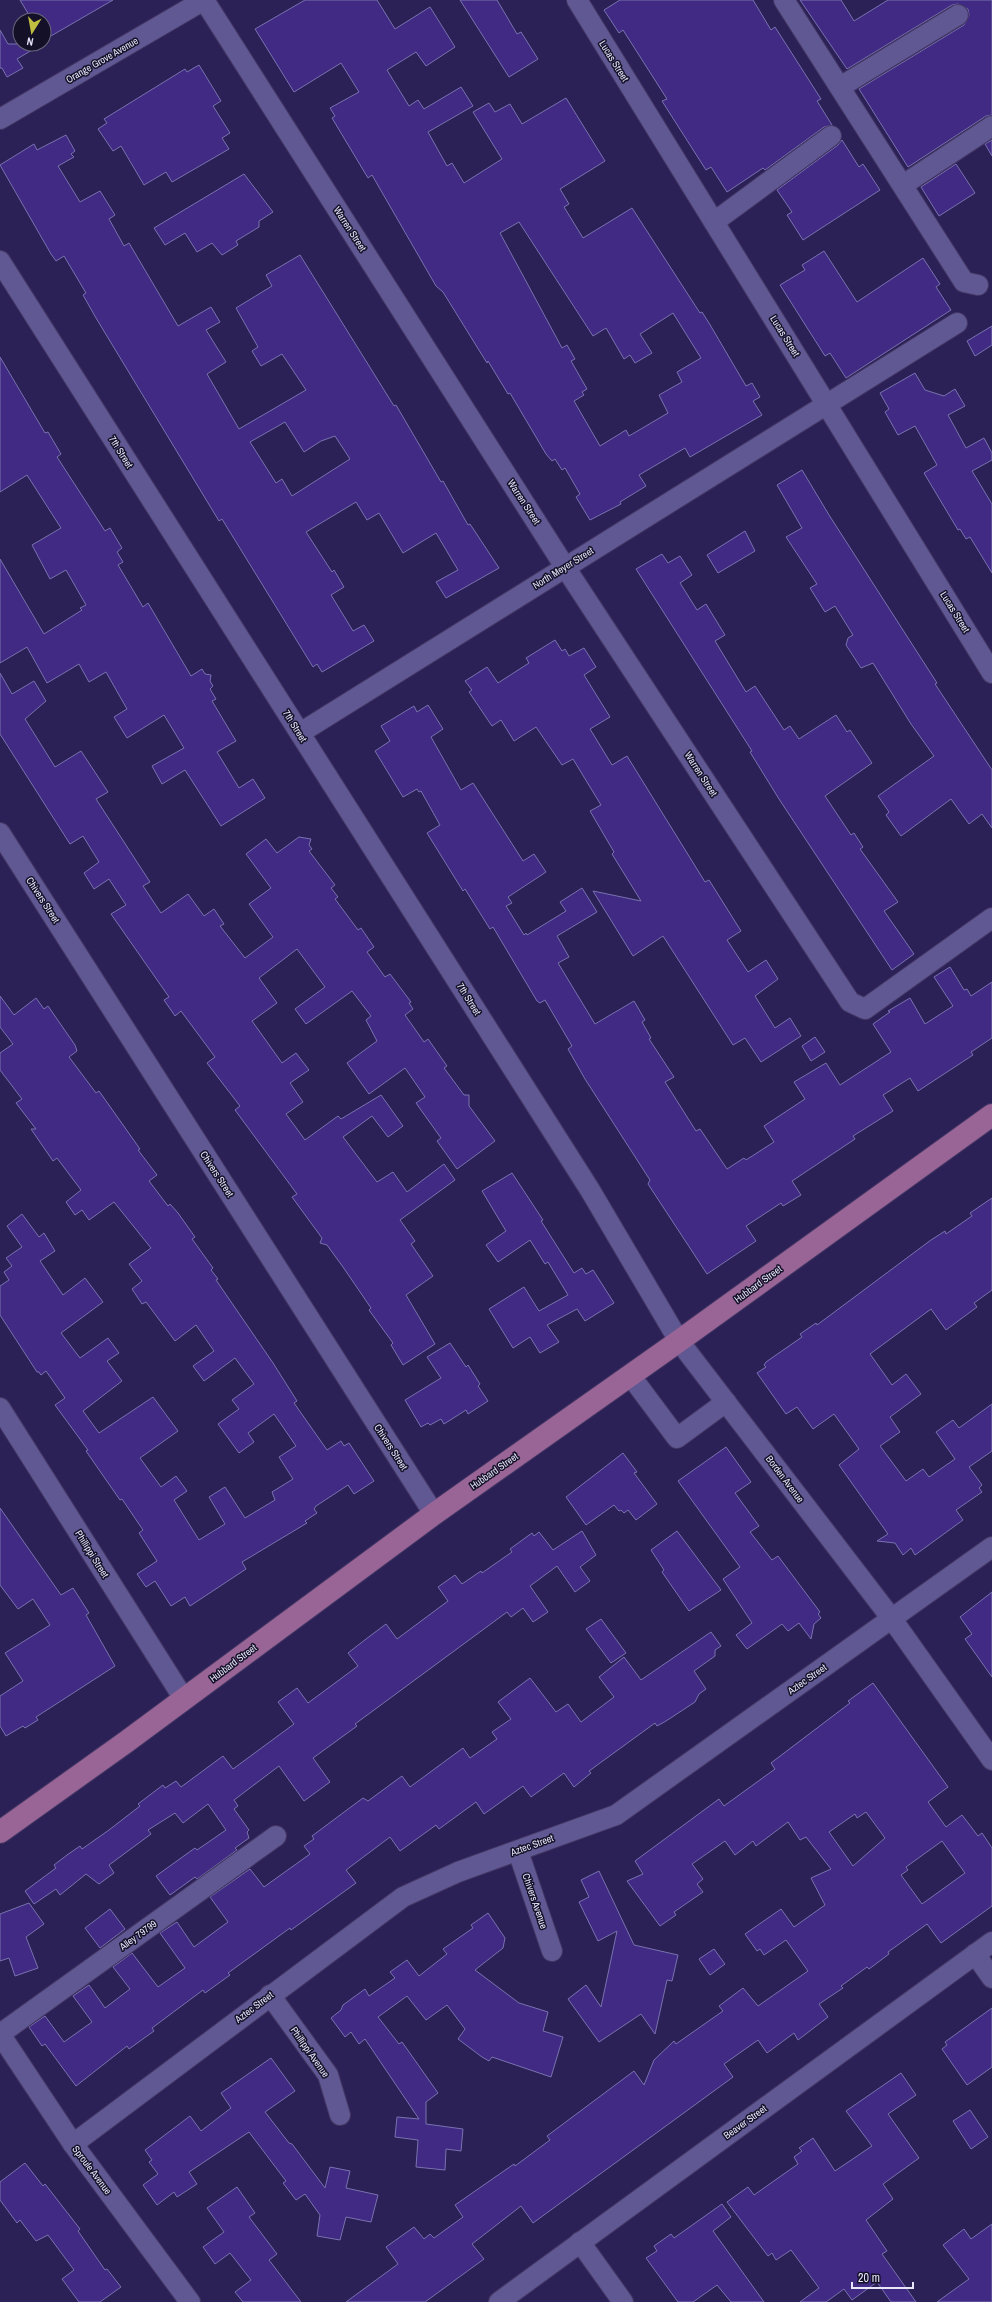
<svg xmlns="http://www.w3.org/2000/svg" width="992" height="2302" viewBox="0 0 992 2302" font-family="'Archivo Narrow',sans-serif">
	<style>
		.building { fill: #402a83; stroke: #7972af; fill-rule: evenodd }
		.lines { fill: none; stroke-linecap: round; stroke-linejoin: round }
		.minor-casing { stroke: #443764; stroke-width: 22 }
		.major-casing { stroke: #443764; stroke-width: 24 }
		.minor { stroke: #5f5892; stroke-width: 20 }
		.major { stroke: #996596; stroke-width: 22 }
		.labels { text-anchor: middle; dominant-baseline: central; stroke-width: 3; stroke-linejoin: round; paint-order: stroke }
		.street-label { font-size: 10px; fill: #e7e6fb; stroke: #141028 }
	</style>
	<rect width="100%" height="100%" fill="#2c2157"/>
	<g class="building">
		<polygon points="20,0 113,0 44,40 44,20 32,20"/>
		<path d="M305,0H377L395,29L430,7L455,47L426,66L416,52L387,70L409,106L418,100L424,109L461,87L473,106L428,132L447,166L452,163L464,183L502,159L473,112L489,103L495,112L510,104L522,124L566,98L605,161L560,189L569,204L564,207L583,238L632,208L700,313L702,312L709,323L746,386L752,383L760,397L753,401L762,415L690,457L685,448L639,475L646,486L620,502L621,504L590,520L576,497L580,494L565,468L562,470L555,459L552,461L546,454L510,393L508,394L488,361L487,363L443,292L436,286L372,175L368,178L332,118L335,116L330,108L359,92L341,63L294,92L255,29ZM519,222L593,336L606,328L624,359L630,355L635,363L652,353L640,334L673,313L701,358L677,372L682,382L659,395L668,413L629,436L626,430L600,446L574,401L584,395L582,392L587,389L571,361L575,359L567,345L562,348L500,233Z"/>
		<polygon points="460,0 497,0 517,34 521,32 538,59 509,77"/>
		<polygon points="620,0 753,0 771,30 775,27 821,99 817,101 832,125 824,127 765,170 763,168 727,192 711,167 706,170 683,134 662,101 667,99 623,30 619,33 604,10"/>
		<polygon points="800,0 841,0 854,21 888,0 992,0 992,115 986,116 908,167 859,89 964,25 969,15 968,9 958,4 952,5 847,69"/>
		<polygon points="0,30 8,44 42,44 17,59 23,68 7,77 2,68 0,68"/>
		<polygon points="199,65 221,101 213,106 230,133 222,138 229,149 172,182 166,172 144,185 121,146 113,151 98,129 107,123 104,119 185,69 187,72"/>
		<path d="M66,135L75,151L71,154L74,157L58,166L80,202L100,191L115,215L109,219L124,246L129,243L178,326L211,307L220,322L206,330L226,362L207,374L239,429L306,390L282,354L261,366L252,351L258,347L236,308L272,286L266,275L300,255L394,406L396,405L441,482L443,481L468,525L470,524L499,568L446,598L436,582L458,570L436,533L403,553L379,513L367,520L356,502L306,532L332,572L334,570L344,587L331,595L353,631L364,625L374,641L322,672L317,664L313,667L222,519L219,521L96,318L83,295L86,293L64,256L56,261L51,254L0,165L34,144L37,150ZM285,422L304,452L321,441L335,436L350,459L292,496L282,479L276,483L250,442Z"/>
		<polygon points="842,140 859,167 863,164 880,190 803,240 787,215 792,212 777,190 838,145"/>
		<polygon points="992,140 992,156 985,144"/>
		<polygon points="956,164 975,193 939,216 921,187"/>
		<polygon points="244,174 273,212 259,221 259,227 236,241 238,245 222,255 212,243 197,252 185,233 165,245 154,228"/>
		<polygon points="824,251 857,302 923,258 940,284 936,287 951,310 846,378 830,353 825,356 780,285 805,270 802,265"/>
		<polygon points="992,326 992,345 975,356 967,341"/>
		<polygon points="0,357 45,433 48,432 61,454 57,457 105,531 110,528 122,548 117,552 123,562 118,565 143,607 148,603 191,676 202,669 205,674 211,675 210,681 213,686 210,689 216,699 212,701 236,741 217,752 239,788 253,779 265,798 221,826 185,770 162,784 152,766 184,748 164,715 127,738 114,717 127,709 106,672 89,682 79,664 47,683 27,647 0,663 0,559 44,634 82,610 80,608 86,605 66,570 50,579 32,545 61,528 27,475 0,492"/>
		<polygon points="915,373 925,390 944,396 955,389 965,406 948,415 966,448 984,438 992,453 992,460 972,471 992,504 992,573 970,537 966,539 960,529 958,530 924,473 937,465 915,426 898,435 885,412 889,409 880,393"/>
		<polygon points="802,470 829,515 937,683 935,684 992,770 992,828 982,814 969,824 951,799 901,836 886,815 889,812 878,796 934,756 911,724 873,663 861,668 846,645 848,638 853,635 835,606 825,612 810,588 817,584 786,537 802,528 777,485"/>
		<polygon points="745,531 755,551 718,573 707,555"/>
		<polygon points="662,554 668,563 680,556 692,575 680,583 697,610 706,604 725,635 715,641 746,692 755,686 784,730 790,726 799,739 836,715 847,732 850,730 872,763 825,796 851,835 854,833 863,847 860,849 898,902 884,911 914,954 892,970 779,799 750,752 752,751 636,569"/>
		<polygon points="555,640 562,651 565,649 569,656 584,648 596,667 584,675 610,717 590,729 612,765 627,756 705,882 709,880 741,931 727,940 748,972 766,960 778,979 755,996 775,1028 790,1018 801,1036 761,1062 745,1038 733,1045 663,936 633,956 593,891 641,901 612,854 614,852 590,811 601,805 573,759 562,765 536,727 514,741 501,720 492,726 469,692 472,690 465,681 487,667 498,683 529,663 526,658"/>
		<polygon points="0,673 12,694 34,681 46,701 25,719 55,767 81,751 108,792 96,799 150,882 143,886 161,913 188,894 204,916 214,909 224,924 220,926 245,958 273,937 249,904 271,888 246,854 266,839 277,853 299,837 311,839 309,845 312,849 309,851 335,885 331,888 338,897 335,899 358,930 361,928 374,947 367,952 385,977 390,974 411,1002 409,1003 413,1009 405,1015 424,1042 428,1039 447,1066 444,1068 464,1095 469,1095 469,1106 495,1141 457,1169 437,1141 441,1138 416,1103 425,1097 405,1068 369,1094 347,1063 377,1041 366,1020 371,1016 352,991 306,1024 295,1009 325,987 297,949 259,978 277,1003 252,1021 282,1063 296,1053 309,1070 290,1083 303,1102 286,1114 305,1140 338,1116 341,1119 381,1095 403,1126 388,1137 372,1116 343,1137 377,1182 393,1172 407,1192 444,1164 455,1180 400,1220 415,1241 411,1244 433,1276 406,1295 435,1344 403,1365 391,1345 393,1343 369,1310 371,1308 343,1267 327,1245 320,1243 322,1238 292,1197 297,1194 235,1110 240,1106 207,1063 215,1057 181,1011 175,1016 164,1000 169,997 111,914 126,905 109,879 94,889 84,873 99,862 83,836 70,844 0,734"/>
		<polygon points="428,705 443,729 431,737 461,790 473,783 523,861 534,854 546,872 508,897 512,903 506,906 524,935 526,933 527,935 566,911 560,902 582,888 597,912 557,936 569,957 558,963 595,1024 634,1001 645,1020 642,1022 651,1038 649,1039 674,1077 665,1082 696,1131 700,1129 727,1169 744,1158 746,1160 774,1142 764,1126 805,1099 794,1082 826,1063 840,1085 891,1052 873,1024 890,1012 888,1011 910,998 925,1024 953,1006 934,977 950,967 964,990 967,989 971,996 992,982 992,1038 971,1052 973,1055 918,1091 910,1078 883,1095 893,1111 853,1136 855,1139 792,1181 801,1195 783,1206 781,1203 746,1226 756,1241 707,1274 648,1184 650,1180 585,1079 568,1049 572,1046 545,1000 540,1003 537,1001 493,927 490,929 465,889 463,891 427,833 440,825 421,791 419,792 417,789 403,797 375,751 390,741 381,726 414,706 417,712"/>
		<polygon points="0,996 14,1015 36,998 44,1009 48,1006 75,1045 77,1051 69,1057 96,1093 99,1091 140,1149 138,1150 157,1175 149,1181 168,1206 170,1204 178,1213 195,1237 192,1239 213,1268 211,1270 218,1279 216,1280 273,1363 297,1401 294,1403 327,1450 341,1441 344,1446 349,1443 374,1481 354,1494 348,1485 316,1506 314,1509 317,1513 305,1521 307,1523 242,1562 246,1569 190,1606 185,1597 171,1606 155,1581 146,1587 137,1574 157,1561 139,1533 143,1530 122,1499 120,1500 86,1451 88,1450 55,1405 65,1398 46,1371 41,1375 39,1372 37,1372 0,1315 0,1286 9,1280 4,1272 12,1266 6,1258 22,1247 7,1226 22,1214 39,1237 44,1233 55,1251 40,1261 63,1295 85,1278 103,1302 61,1333 80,1358 108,1338 119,1353 107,1361 122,1381 83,1411 99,1433 153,1397 178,1431 140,1458 161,1487 176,1476 187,1491 174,1500 199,1540 225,1524 209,1497 225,1487 245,1518 275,1500 272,1492 293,1479 279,1457 296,1446 274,1414 248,1433 254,1442 239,1453 218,1424 239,1409 232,1400 254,1384 235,1358 204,1381 193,1366 214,1351 196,1325 175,1341 146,1302 142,1304 132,1289 142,1281 129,1264 151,1248 114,1202 89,1220 82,1210 75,1215 66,1202 81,1190 57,1158 53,1161 31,1129 36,1129 16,1103 22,1099 0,1070 0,1053 13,1044 0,1027"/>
		<polygon points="815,1037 825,1052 811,1061 802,1046"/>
		<polygon points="512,1173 543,1220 541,1221 574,1273 582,1268 586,1274 593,1270 614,1303 585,1321 577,1309 547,1325 559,1342 540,1353 530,1337 513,1348 489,1309 524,1287 539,1311 568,1295 548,1262 545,1264 530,1240 498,1262 486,1245 506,1231 482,1191"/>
		<polygon points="992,1198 992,1290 974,1303 977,1307 946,1330 931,1309 870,1354 892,1385 906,1374 921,1394 890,1417 900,1432 880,1446 906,1481 923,1469 929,1477 955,1459 936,1432 953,1420 959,1428 992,1404 992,1451 969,1467 982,1485 979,1488 982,1492 956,1510 963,1520 915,1555 911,1548 903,1555 895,1543 877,1541 888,1534 839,1465 859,1449 834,1414 813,1429 797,1407 786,1414 757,1373 766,1367 764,1365 766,1362 802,1337 800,1334 816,1323 817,1325 931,1240 945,1231 946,1234 972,1216 970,1213"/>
		<polygon points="450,1343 466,1367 468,1365 480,1384 478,1386 488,1401 468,1414 466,1410 444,1424 441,1419 430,1425 428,1423 421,1427 405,1400 441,1378 427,1357"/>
		<polygon points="726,1447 751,1482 735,1493 759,1526 750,1532 772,1560 778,1556 820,1612 818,1614 821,1618 814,1624 811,1639 799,1623 788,1631 782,1624 747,1649 736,1635 752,1623 723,1579 740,1567 678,1481"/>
		<polygon points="623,1453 637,1472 634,1473 657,1504 636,1520 628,1510 624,1513 621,1510 619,1511 614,1505 586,1525 566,1497"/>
		<polygon points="0,1508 61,1595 73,1588 89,1613 86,1615 115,1666 36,1717 38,1720 25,1728 23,1726 6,1736 0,1726 0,1696 23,1681 5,1653 50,1625 33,1599 18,1609 0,1585"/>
		<polygon points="582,1531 596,1555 580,1567 590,1581 575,1592 557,1566 530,1586 548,1612 533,1622 523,1608 511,1617 507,1612 355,1724 357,1726 313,1758 330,1782 304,1801 279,1766 234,1800 238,1806 234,1809 249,1830 247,1832 249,1838 235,1848 237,1850 197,1879 195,1877 170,1895 156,1876 195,1848 197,1850 226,1830 208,1804 183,1823 175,1813 148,1830 151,1834 109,1865 114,1873 99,1884 86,1874 60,1895 56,1889 34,1904 25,1891 56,1868 54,1865 67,1855 80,1846 82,1849 109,1830 140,1806 138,1804 163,1785 165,1788 176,1781 181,1787 223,1756 233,1769 294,1724 278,1702 297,1688 308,1703 358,1666 348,1653 370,1636 386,1624 397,1639 448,1601 438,1587 455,1575 462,1584 481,1571 482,1573 512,1552 510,1549 532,1533 534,1536 539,1532 553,1550"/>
		<polygon points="677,1531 721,1590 689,1611 662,1572 664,1570 651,1550"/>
		<polygon points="992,1592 992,1677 965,1639 972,1634 960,1617"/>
		<polygon points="601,1619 626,1653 611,1663 586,1629"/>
		<polygon points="711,1632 721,1646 715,1650 715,1656 694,1671 706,1689 699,1694 695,1702 666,1721 657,1726 655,1723 589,1771 591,1773 574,1787 564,1773 531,1797 523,1786 484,1814 476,1802 439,1829 436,1825 400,1851 390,1837 346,1870 356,1883 291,1930 290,1928 228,1973 230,1975 205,1993 203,1990 152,2028 154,2031 129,2049 127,2046 76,2086 45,2044 42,2046 29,2027 45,2016 64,2042 92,2022 73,1996 89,1985 105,2008 130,1989 113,1967 132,1953 158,1987 185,1968 160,1933 177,1922 194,1947 228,1922 210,1897 250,1869 264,1887 310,1854 304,1846 314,1839 312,1836 363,1798 368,1801 402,1776 410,1787 463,1748 470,1758 497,1739 492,1732 511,1719 498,1702 530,1678 556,1712 568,1704 581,1722 614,1697 599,1677 624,1657 641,1680"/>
		<path d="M873,1683L948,1787L928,1802L946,1827L962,1815L978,1836L982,1833L992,1848V1906L941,1943L927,1924L888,1952L889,1954L869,1969L867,1967L841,1986L843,1988L819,2004L828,2017L798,2040L794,2033L767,2053L758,2040L724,2064L733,2077L533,2223L521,2206L472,2244L484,2259L425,2302H346L398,2264L386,2247L414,2227L424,2239L430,2234L434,2238L463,2217L455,2205L514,2164L515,2166L550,2140L547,2136L634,2071L644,2085L654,2060L674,2041L676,2044L723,2011L719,2006L743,1988L758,2006L808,1971L786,1940L764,1955L760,1949L757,1951L745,1934L781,1909L794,1927L825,1905L811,1878L831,1869L806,1837L800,1840L788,1822L756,1846L753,1841L735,1855L725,1841L692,1864L703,1879L697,1884L703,1892L674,1912L676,1915L660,1926L627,1881L643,1874L635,1861L719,1799L724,1806L775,1769L771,1763L850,1703L848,1701ZM866,1812L885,1838L853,1866L829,1832L855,1814L857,1818ZM942,1841L965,1873L922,1904L901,1875L908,1870L906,1867Z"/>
		<polygon points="599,1871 634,1945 678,1955 672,1981 667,1980 655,2034 641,2014 599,2042 568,1999 586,1985 601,2007 617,1931 598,1941 579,1902 589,1897 581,1880"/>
		<polygon points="29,1903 44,1924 26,1937 38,1968 15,1976 9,1958 0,1961 0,1914"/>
		<polygon points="110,1909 125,1929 100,1948 85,1928"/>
		<polygon points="488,1913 505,1938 503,1948 475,1970 519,2003 548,2012 543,2031 563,2037 551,2077 492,2057 489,2061 482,2057 458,2039 465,2029 447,2005 426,2020 407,1996 378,2017 399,2044 402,2042 438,2093 426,2102 426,2124 463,2129 461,2151 446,2149 445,2170 416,2167 418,2140 395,2137 397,2117 419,2119 365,2039 359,2044 351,2032 345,2037 331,2018 341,2010 343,2005 365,1989 369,1996 395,1978 390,1972 407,1960 419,1976 447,1954 443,1949 473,1928 471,1925"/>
		<polygon points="714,1949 725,1964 710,1975 699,1959"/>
		<polygon points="992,2008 992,2067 967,2085 942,2049 947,2045 945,2042"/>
		<polygon points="271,2058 295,2091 265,2112 289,2143 292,2144 325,2188 330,2167 350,2171 346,2188 378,2195 371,2222 346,2217 340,2240 317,2236 320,2215 305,2194 296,2200 283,2183 286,2181 249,2132 189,2172 197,2184 177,2197 174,2192 157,2205 143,2185 158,2174 149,2162 152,2160 145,2150 190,2116 201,2131 231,2108 221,2093"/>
		<polygon points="901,2073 916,2095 888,2114 919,2158 883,2184 893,2199 866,2220 887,2251 882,2254 916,2302 891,2302 877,2282 852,2300 844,2289 826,2302 800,2302 819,2288 791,2250 776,2260 772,2253 768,2256 727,2202 748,2187 754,2195 798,2164 794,2157 802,2151 799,2148 813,2138 835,2171 872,2146 846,2111"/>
		<polygon points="970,2110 988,2137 971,2149 953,2121"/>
		<polygon points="25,2163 43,2186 45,2184 80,2229 78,2231 105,2270 107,2269 121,2287 100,2302 79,2302 62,2279 74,2270 48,2235 36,2241 20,2220 17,2223 0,2200 0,2182"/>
		<polygon points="237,2187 255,2213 249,2217 277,2254 269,2260 301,2302 243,2302 235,2292 251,2280 230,2253 215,2264 203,2247 224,2232 207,2208"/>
		<polygon points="722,2204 731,2217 713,2231 764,2302 731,2302 717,2285 693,2302 678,2302 646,2258 657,2251 654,2246 671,2234 674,2238"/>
		<polygon points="992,2224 992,2302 937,2302 969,2279 943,2245 964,2229 971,2239"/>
	</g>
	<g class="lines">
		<g class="minor-casing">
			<g id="minor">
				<polyline points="577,0 992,673"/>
				<polyline points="784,0 964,282 978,285"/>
				<polyline points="840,87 958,15"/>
				<polyline points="0,119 204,0 565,567 850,1002 865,1009 992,918"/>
				<polyline points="903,185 992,126"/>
				<polyline points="714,222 831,136"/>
				<polyline points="0,261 590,1190 679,1341 892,1619 992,1760"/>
				<polyline points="300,733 957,323"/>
				<polyline points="0,833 434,1514"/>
				<polyline points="630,1375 677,1438 726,1402"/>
				<polyline points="0,1408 184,1699"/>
				<polyline points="518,1851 552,1951"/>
				<polyline points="975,1954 992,1978"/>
				<polyline points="270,1995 328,2075 340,2115"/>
				<polyline points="0,2034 276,1836"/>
				<polyline points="0,2034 73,2144 190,2302"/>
				<polyline points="73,2144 403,1897 458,1872 616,1815 992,1547"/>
				<polyline points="580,2242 623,2302"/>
				<polyline points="499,2302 992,1942"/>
			</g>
		</g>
		<g class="major-casing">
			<polyline id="major" points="0,1832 126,1742 434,1514 679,1341 992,1115"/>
		</g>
		<use href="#minor" class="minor"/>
		<use href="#major" class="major"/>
	</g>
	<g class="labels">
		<g class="street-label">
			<text transform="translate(102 60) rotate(-30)">Orange Grove Avenue</text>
			<text transform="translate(614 61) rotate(58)">Lucas Street</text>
			<text transform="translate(350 229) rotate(57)">Warren Street</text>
			<text transform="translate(785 336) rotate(58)">Lucas Street</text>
			<text transform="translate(121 452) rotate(58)">7th Street</text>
			<text transform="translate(524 502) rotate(57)">Warren Street</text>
			<text transform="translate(563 568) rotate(-32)">North Meyer Street</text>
			<text transform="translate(955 612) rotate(58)">Lucas Street</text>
			<text transform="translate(295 726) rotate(58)">7th Street</text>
			<text transform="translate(701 774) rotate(57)">Warren Street</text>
			<text transform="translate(43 900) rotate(57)">Chivers Street</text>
			<text transform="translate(469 999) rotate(58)">7th Street</text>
			<text transform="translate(217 1174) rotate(57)">Chivers Street</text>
			<text transform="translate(758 1284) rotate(-36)">Hubbard Street</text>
			<text transform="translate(391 1447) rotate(57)">Chivers Street</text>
			<text transform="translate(494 1471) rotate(-35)">Hubbard Street</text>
			<text transform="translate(785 1479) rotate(53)">Borden Avenue</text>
			<text transform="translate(92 1554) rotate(58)">Phillippi Street</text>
			<text transform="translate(233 1663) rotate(-37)">Hubbard Street</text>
			<text transform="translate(807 1679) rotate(-35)">Aztec Street</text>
			<text transform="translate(532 1845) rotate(-20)">Aztec Street</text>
			<text transform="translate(535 1901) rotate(71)">Chivers Avenue</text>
			<text transform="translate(138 1935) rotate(-36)">Alley 79799</text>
			<text transform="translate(254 2007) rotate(-37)">Aztec Street</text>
			<text transform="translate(310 2052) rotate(55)">Phillippi Avenue</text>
			<text transform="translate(745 2122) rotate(-36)">Beaver Street</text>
			<text transform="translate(92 2170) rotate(53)">Sproule Avenue</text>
		</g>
	</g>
	<g transform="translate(32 32) rotate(191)"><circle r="19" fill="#141028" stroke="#68667c"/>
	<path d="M0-3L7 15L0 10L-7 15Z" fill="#c0be41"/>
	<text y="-6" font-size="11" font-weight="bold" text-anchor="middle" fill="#e7e6fb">N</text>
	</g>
	<path d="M852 2282v6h61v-6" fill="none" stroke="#e7e6fb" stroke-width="2"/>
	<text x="858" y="2282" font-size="12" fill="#e7e6fb" stroke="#141028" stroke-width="3" paint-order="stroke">20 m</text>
</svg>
